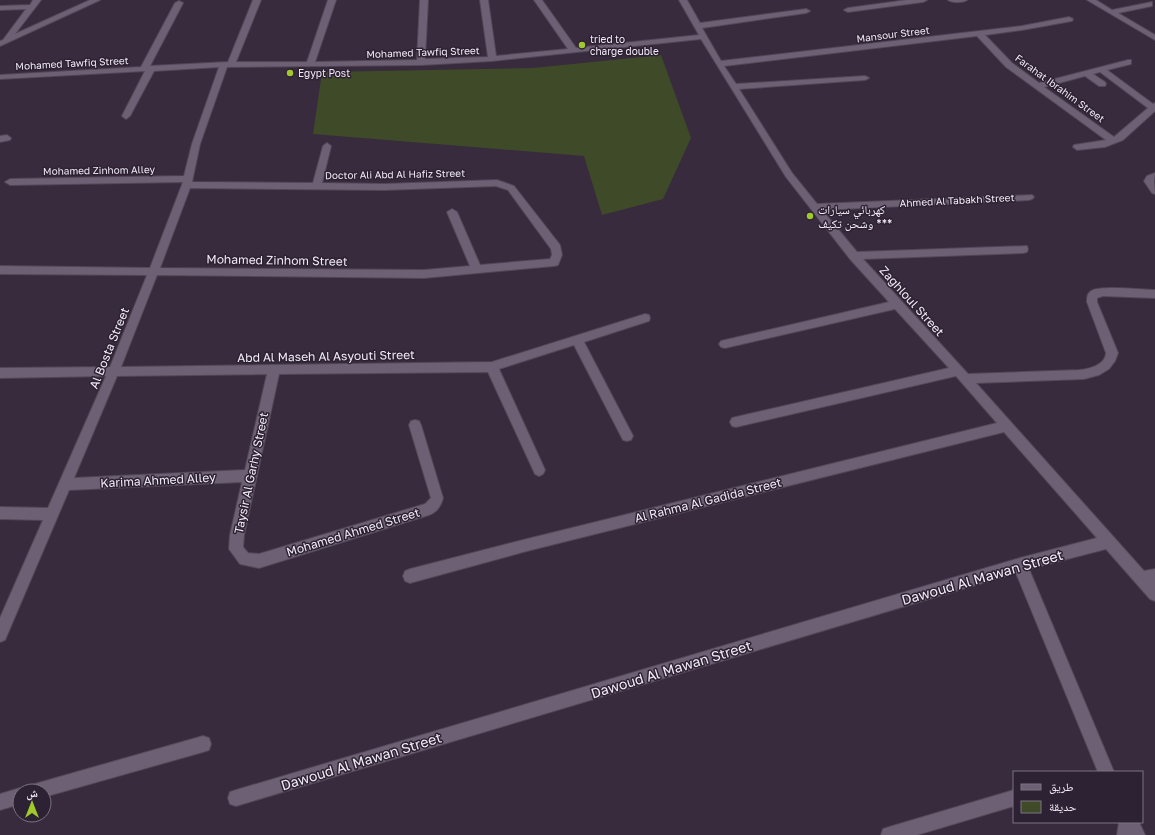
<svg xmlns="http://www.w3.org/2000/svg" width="1155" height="835" viewBox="0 0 1155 835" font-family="'Golos Text','Noto Naskh Arabic',sans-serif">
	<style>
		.green { fill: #3f4a29 }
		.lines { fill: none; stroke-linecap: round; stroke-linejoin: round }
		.minor-casing { stroke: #524756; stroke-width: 2 }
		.minor { fill: #6d6074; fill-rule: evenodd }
		.poi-dot { fill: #a1c92a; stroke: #2d2233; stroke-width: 1.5 }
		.labels { text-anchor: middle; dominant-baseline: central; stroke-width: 3; stroke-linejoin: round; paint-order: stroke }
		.far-street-label { font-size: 10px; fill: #f2eaf6; stroke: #2d2233 }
		.far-poi-label { font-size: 10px; fill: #f2eaf6; stroke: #2d2233; text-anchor: start }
		.poi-label { font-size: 12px; fill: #f2eaf6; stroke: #2d2233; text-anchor: start }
		.street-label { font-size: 12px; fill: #f2eaf6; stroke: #2d2233 }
		.near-street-label { font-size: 14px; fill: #f2eaf6; stroke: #2d2233 }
	</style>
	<rect width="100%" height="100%" fill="#372b3d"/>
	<polygon class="green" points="661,55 691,138 663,199 602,215 584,156 313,134 322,72 533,68"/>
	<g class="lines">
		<g class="minor-casing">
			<g id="minor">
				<polygon points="33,0 41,0 15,34 90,0 100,0 0,46 0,41 3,40 26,9 0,10 0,6 30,5"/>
				<path d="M253,0H261L236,62H307L328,0H336L315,62L417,60L420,0H428L425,59L488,57L480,0H488L496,56L568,49L534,0H542L576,48L699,35L679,0H687L700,23L806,9L810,11L806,13L702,28L721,61L1022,26L1069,17L1073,19L1072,21L1022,30L985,35L1012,63L1039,83L1128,60H1131V64L1107,70L1153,104L1155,103V111L1123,140L1105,147L1077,150L1073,147L1074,145L1106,140L1006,67L977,36L724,66L736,84L865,76L869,78L865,80L739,89L792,173L817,204L1032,195L1034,197L1032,199L1029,200L822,210L857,252L1027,246L1028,249L1027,252L1023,253L863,259L968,374L1079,370C1090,369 1105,365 1106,353L1087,302C1087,297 1087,294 1091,291C1100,285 1143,290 1155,290V298L1103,296L1097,298V302L1118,353L1115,361L1109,369L1099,375L1084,379L976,383L1144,571L1155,569V601L1150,599L1106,549L1029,569L1114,772H1098L1016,573L236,806L230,804L228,798L230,792L236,790L1020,558L1097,538L1004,432L527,551L410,583L405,581L403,576L405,571L410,569L527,539L997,423L956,376L736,427L732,426L730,422L732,418L736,417L949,368L895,309L725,348L721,347L719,344L721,341L725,340L889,302L850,259L786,177L701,39L492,61L421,65L227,67L200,144L192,182L313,183L323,146L327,143L331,146L322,183L384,184L497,180L514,186L560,245L562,255L558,265L554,266L424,278L157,275L121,367L492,362L645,314L649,315L650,318L649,321L584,342L633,436L631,440L627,441L623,440L574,345L499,369L545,470L543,474L539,476L535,474L488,372L279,374L244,535L243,547L248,553L259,554L425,504L431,498L409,425L411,421L415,420L419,421L421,425L443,498C441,506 437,512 429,515L259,568L240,564L229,549L230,535L242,482L69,490L5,640L0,642V618L43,520L0,519V507L48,508L106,376L0,378V368L110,367L147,275L0,274V266L150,268L183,182L10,185L5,182L10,179L184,176L192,144L219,67L154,71L130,116L126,119L122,116L145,71L0,79V75L141,67L175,3L179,1L183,3L150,66L228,62ZM1100,72L1148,108L1114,137L1044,87L1085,76L1099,86H1105L1106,84L1105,82L1093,74ZM496,186L508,190L551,249L552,255L550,259L480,265L457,212L452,209L447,212L470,266L424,270L160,268L190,188L384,190ZM267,374L245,470L74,478L117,376Z"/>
				<polygon points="907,0 927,0 923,2 848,12 844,10 848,8"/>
				<path d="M948,0H967C963,3 952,3 948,0Z"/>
				<polygon points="1087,0 1096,0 1112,10 1152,2 1152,6 1118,13 1155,35 1155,40"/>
				<polygon points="7,135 11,138 10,140 0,142 0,136"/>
				<polygon points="1155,173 1154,181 1155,194 1152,193 1144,181 1147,176"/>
				<polygon points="203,736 209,738 211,744 209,750 203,752 44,797 44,791 30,791 32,785 38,783"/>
				<polygon points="20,788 26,791 20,791 20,804 0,810 0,794"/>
				<polygon points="1014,790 1014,806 917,835 881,835 883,829 889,827"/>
				<polygon points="1119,822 1139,822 1145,835 1117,835"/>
			</g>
		</g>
		<use href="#minor" class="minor"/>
	</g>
	<g class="poi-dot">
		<circle cx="582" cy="45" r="4"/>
		<circle cx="290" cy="73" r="4"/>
		<circle cx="810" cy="216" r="4"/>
	</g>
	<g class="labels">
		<g class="far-street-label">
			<text transform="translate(893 34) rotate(-7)">Mansour Street</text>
			<text transform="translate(423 52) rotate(-2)">Mohamed Tawfiq Street</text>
			<text transform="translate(72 63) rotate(-3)">Mohamed Tawfiq Street</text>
			<text transform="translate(1060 88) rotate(36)">Farahat Ibrahim Street</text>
			<text transform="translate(99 170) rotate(-1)">Mohamed Zinhom Alley</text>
			<text transform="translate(395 174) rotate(-1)">Doctor Ali Abd Al Hafiz Street</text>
			<text transform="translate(957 200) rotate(-3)">Ahmed Al Tabakh Street</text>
		</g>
		<g class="far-poi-label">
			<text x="590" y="39">tried to<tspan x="590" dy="12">charge double</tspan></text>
			<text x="298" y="73">Egypt Post</text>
		</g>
		<g class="poi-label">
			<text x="818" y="209">كهربائي سيارات<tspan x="818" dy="14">وشحن تكيف ***</tspan></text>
		</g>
		<g class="street-label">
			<text transform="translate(277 260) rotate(1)">Mohamed Zinhom Street</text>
			<text transform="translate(912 301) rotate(48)">Zaghloul Street</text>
			<text transform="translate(109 348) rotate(-68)">Al Bosta Street</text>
			<text transform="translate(326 356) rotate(-1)">Abd Al Maseh Al Asyouti Street</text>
			<text transform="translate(251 473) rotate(-78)">Taysir Al Garhy Street</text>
			<text transform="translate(158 480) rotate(-3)">Karima Ahmed Alley</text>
			<text transform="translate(708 500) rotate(-14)">Al Rahma Al Gadida Street</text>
			<text transform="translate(353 532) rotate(-17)">Mohamed Ahmed Street</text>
		</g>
		<g class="near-street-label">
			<text transform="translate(982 577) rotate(-16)">Dawoud Al Mawan Street</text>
			<text transform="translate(671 669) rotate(-17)">Dawoud Al Mawan Street</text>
			<text transform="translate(361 761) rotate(-17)">Dawoud Al Mawan Street</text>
		</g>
	</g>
	<rect x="1013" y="771" width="130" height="52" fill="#2d2233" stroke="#7c7281"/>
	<rect x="1021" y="784" width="20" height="6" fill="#6d6074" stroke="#7c7281"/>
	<text x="1049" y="791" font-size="12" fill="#f2eaf6">طريق</text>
	<rect x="1021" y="801" width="20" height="12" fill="#3f4a29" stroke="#7c7281"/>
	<text x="1049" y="811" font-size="12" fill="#f2eaf6">حديقة</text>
	<g transform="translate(32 803)"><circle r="19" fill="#2d2233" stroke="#7c7281"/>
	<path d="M0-3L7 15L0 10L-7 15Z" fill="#a1c92a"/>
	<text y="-6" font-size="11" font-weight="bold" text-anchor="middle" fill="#f2eaf6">ش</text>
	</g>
</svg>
